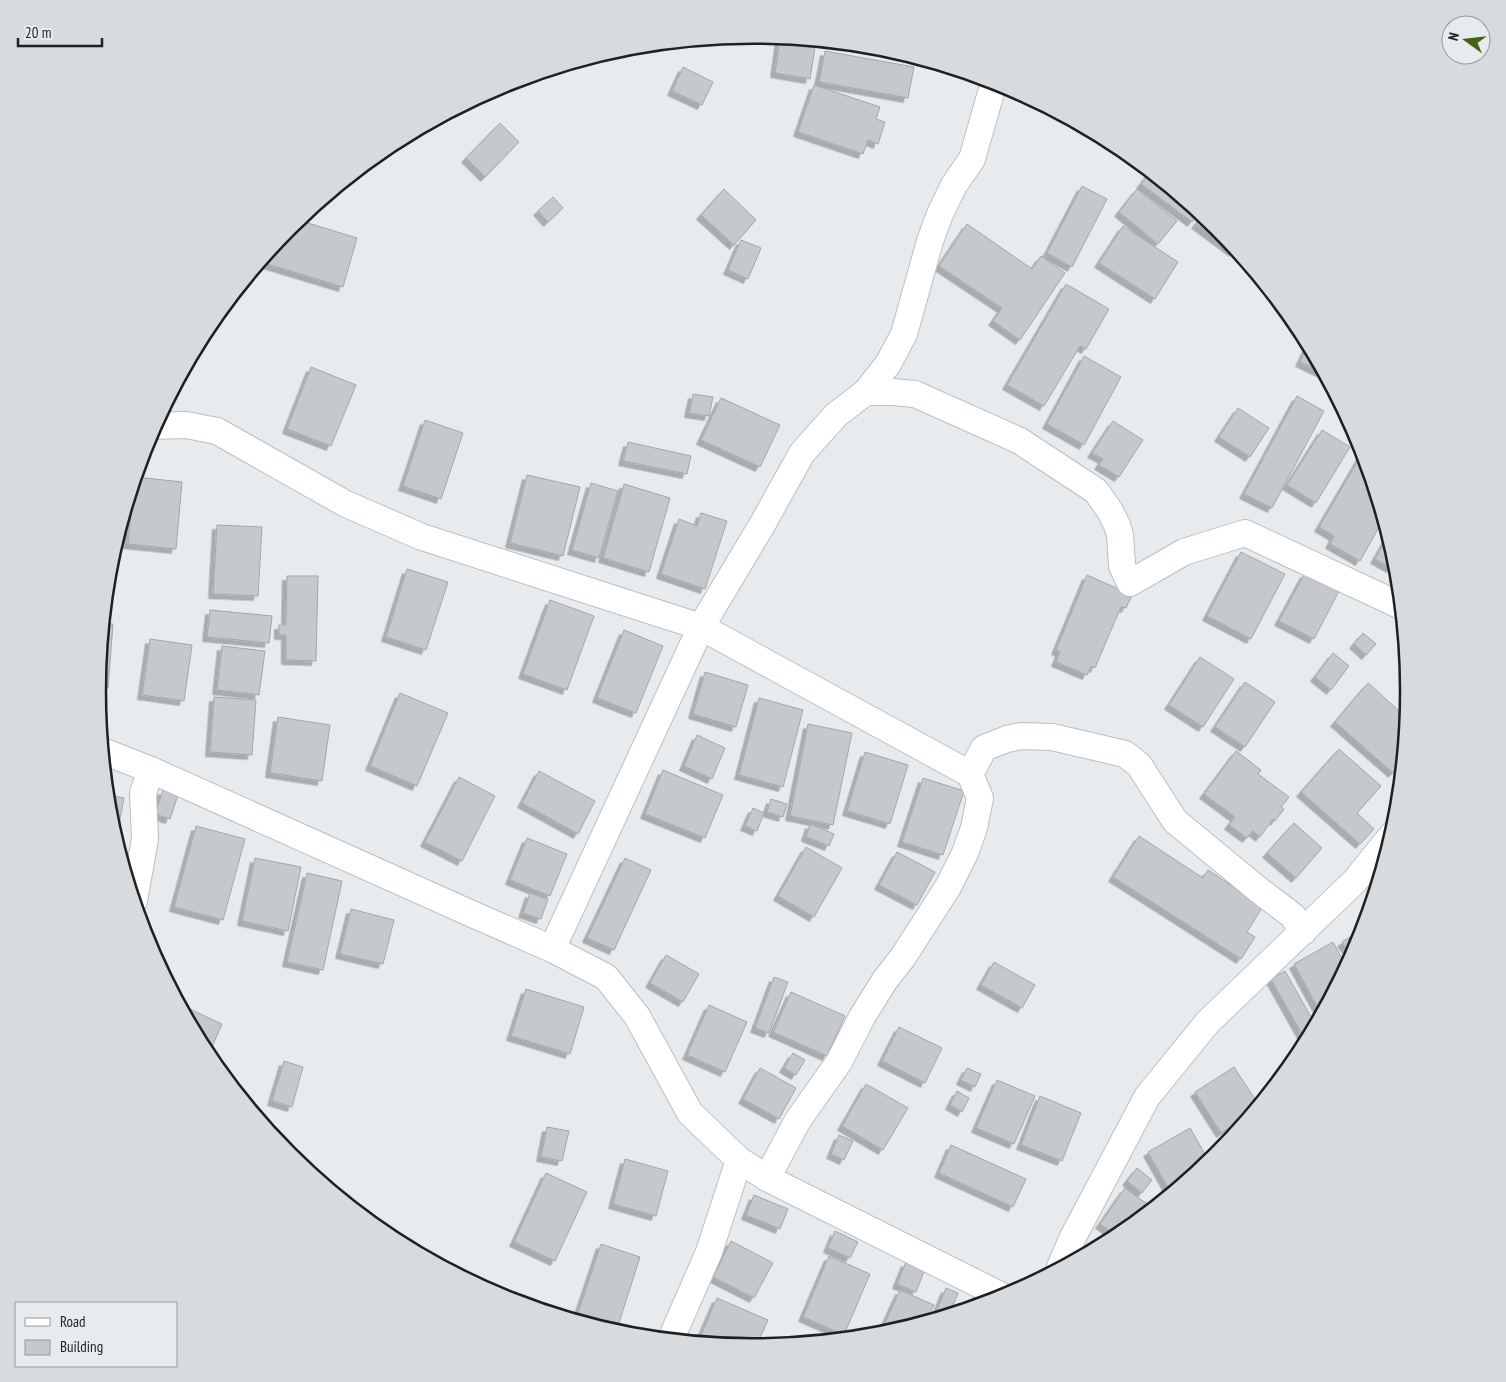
<svg xmlns="http://www.w3.org/2000/svg" width="1506" height="1382" viewBox="0 0 1506 1382" font-family="'PT Sans Narrow',sans-serif">
	<style>
		.building { fill: #c5c8cc; stroke: #a3a6aa; filter: url(#shadow) }
		.lines { fill: none; stroke-linecap: round; stroke-linejoin: round }
		.minor-casing { stroke: #bbbfc2; stroke-width: 28 }
		.minor { stroke: #fff; stroke-width: 26 }
		.rim { fill: none; stroke: #1f2021; stroke-width: 2.5 }
	</style>
	<defs>
		<filter id="shadow"><feDropShadow dx="-4.5" dy="4.5" stdDeviation="0" flood-color="#0004"/></filter>
	</defs>
	<rect width="100%" height="100%" fill="#e7ebee"/>
	<g class="building">
		<polygon points="780,38 816,41 810,79 775,73"/>
		<polygon points="825,51 914,67 908,98 819,82"/>
		<polygon points="683,67 713,82 702,105 672,91"/>
		<polygon points="814,85 880,107 876,119 885,122 878,144 868,140 863,154 798,132"/>
		<polygon points="500,123 519,142 485,177 466,158"/>
		<polygon points="1150,172 1199,213 1192,222 1141,184"/>
		<polygon points="1082,186 1107,199 1072,267 1047,253"/>
		<polygon points="724,189 756,220 734,245 701,215"/>
		<polygon points="1137,189 1177,221 1158,244 1119,212"/>
		<polygon points="553,197 563,208 548,222 538,211"/>
		<polygon points="1203,215 1217,227 1235,250 1234,252 1196,224"/>
		<polygon points="298,220 357,238 343,287 267,264 272,248 289,227"/>
		<polygon points="967,224 1032,269 1041,256 1065,273 1020,340 993,321 1002,308 939,266"/>
		<polygon points="1123,226 1178,262 1155,299 1099,263"/>
		<polygon points="741,240 761,248 748,279 728,270"/>
		<polygon points="1066,284 1109,309 1086,349 1080,346 1044,406 1007,385"/>
		<polygon points="1308,345 1323,373 1300,362"/>
		<polygon points="1084,356 1121,377 1084,445 1047,424"/>
		<polygon points="311,367 356,385 331,446 287,429"/>
		<polygon points="693,394 713,397 709,416 689,413"/>
		<polygon points="1297,396 1324,411 1272,508 1244,494"/>
		<polygon points="721,398 780,425 760,467 701,440"/>
		<polygon points="1238,408 1269,428 1250,457 1219,437"/>
		<polygon points="425,420 463,433 441,499 403,486"/>
		<polygon points="1113,421 1143,440 1119,477 1099,465 1103,459 1092,453"/>
		<polygon points="1322,430 1350,447 1316,503 1287,485"/>
		<polygon points="628,442 691,456 687,474 623,461"/>
		<polygon points="1363,452 1383,520 1360,561 1330,544 1334,536 1319,527"/>
		<polygon points="527,475 580,487 563,556 510,543"/>
		<polygon points="136,477 182,482 176,549 128,544 134,483"/>
		<polygon points="591,483 618,491 599,558 572,550"/>
		<polygon points="624,484 670,498 649,572 603,558"/>
		<polygon points="701,513 727,521 705,589 661,574 679,519 697,526"/>
		<polygon points="217,525 262,527 258,596 213,594"/>
		<polygon points="1388,536 1395,559 1391,568 1375,559"/>
		<polygon points="1241,552 1285,574 1251,639 1207,616"/>
		<polygon points="407,569 448,582 426,650 386,637"/>
		<polygon points="1305,573 1339,591 1314,639 1279,621"/>
		<polygon points="1087,575 1132,595 1126,608 1121,607 1095,668 1091,666 1087,675 1056,662 1060,652 1056,650"/>
		<polygon points="287,576 318,576 316,661 286,660 286,635 279,635 279,625 286,625"/>
		<polygon points="550,600 594,616 567,690 523,674"/>
		<polygon points="210,610 272,616 269,643 207,637"/>
		<polygon points="104,623 113,624 108,688 97,687"/>
		<polygon points="624,630 663,646 636,713 597,698"/>
		<polygon points="1363,633 1376,644 1366,655 1354,644"/>
		<polygon points="150,639 192,645 184,701 142,695"/>
		<polygon points="222,646 265,651 259,695 217,690"/>
		<polygon points="1333,653 1349,666 1331,690 1315,677"/>
		<polygon points="1200,657 1234,679 1203,727 1169,705"/>
		<polygon points="705,672 748,685 736,727 693,714"/>
		<polygon points="1245,682 1275,702 1245,747 1215,727"/>
		<polygon points="1368,683 1406,717 1402,763 1393,773 1335,722"/>
		<polygon points="400,693 448,713 417,786 370,766"/>
		<polygon points="214,697 256,700 252,755 210,752"/>
		<polygon points="759,698 803,710 783,787 739,775"/>
		<polygon points="278,717 330,725 322,781 270,773"/>
		<polygon points="808,724 852,733 833,825 790,816"/>
		<polygon points="697,735 725,748 712,779 684,766"/>
		<polygon points="1339,749 1381,786 1357,813 1374,829 1360,844 1301,792"/>
		<polygon points="1236,751 1261,770 1258,774 1289,797 1281,807 1284,809 1275,821 1273,819 1260,837 1253,831 1247,838 1229,825 1235,817 1204,794"/>
		<polygon points="865,752 908,765 890,824 847,811"/>
		<polygon points="663,770 723,795 705,838 645,814"/>
		<polygon points="539,771 595,801 578,834 522,803"/>
		<polygon points="459,777 495,796 462,861 425,842"/>
		<polygon points="923,778 964,791 943,855 902,842"/>
		<polygon points="163,790 178,795 170,819 155,814"/>
		<polygon points="107,795 124,798 116,840 110,819"/>
		<polygon points="771,799 787,804 783,817 767,812"/>
		<polygon points="753,808 764,813 757,831 745,826"/>
		<polygon points="1294,823 1322,848 1296,878 1267,853"/>
		<polygon points="810,824 834,834 829,846 806,837"/>
		<polygon points="196,826 245,839 223,920 174,907"/>
		<polygon points="1139,836 1203,878 1208,870 1263,906 1247,932 1255,937 1241,959 1113,877"/>
		<polygon points="527,838 567,854 550,896 510,880"/>
		<polygon points="806,847 842,868 814,917 778,896"/>
		<polygon points="897,852 935,872 917,905 879,885"/>
		<polygon points="255,858 301,867 288,931 242,921"/>
		<polygon points="625,858 651,870 614,950 587,938"/>
		<polygon points="307,873 342,881 323,970 287,962"/>
		<polygon points="530,893 548,899 541,919 523,913"/>
		<polygon points="351,909 394,920 383,964 340,954"/>
		<polygon points="1363,929 1359,942 1352,956 1342,942"/>
		<polygon points="1333,942 1346,966 1321,1014 1294,964"/>
		<polygon points="666,955 699,974 683,1002 650,983"/>
		<polygon points="994,962 1035,985 1022,1008 981,985"/>
		<polygon points="1285,971 1315,1024 1309,1035 1304,1038 1271,979"/>
		<polygon points="774,977 788,982 769,1033 755,1028"/>
		<polygon points="526,989 584,1007 570,1054 511,1036"/>
		<polygon points="791,992 845,1016 827,1056 773,1032"/>
		<polygon points="181,1005 222,1024 208,1056 207,1055"/>
		<polygon points="709,1005 747,1022 725,1072 687,1055"/>
		<polygon points="899,1027 942,1048 925,1083 882,1061"/>
		<polygon points="793,1053 805,1060 796,1075 784,1068"/>
		<polygon points="284,1061 303,1067 292,1107 272,1101"/>
		<polygon points="1234,1067 1258,1104 1251,1113 1221,1133 1195,1092"/>
		<polygon points="760,1068 796,1088 779,1119 743,1099"/>
		<polygon points="967,1068 981,1074 975,1087 961,1080"/>
		<polygon points="997,1080 1035,1096 1014,1144 976,1128"/>
		<polygon points="866,1084 908,1108 883,1150 842,1126"/>
		<polygon points="957,1091 969,1098 962,1112 950,1105"/>
		<polygon points="1040,1096 1081,1113 1062,1161 1021,1145"/>
		<polygon points="547,1127 569,1131 562,1161 541,1157"/>
		<polygon points="1190,1128 1209,1161 1171,1193 1148,1152"/>
		<polygon points="839,1135 853,1141 844,1160 831,1154"/>
		<polygon points="951,1145 1026,1179 1013,1207 939,1173"/>
		<polygon points="625,1159 668,1171 656,1216 613,1204"/>
		<polygon points="1137,1168 1152,1180 1142,1193 1127,1181"/>
		<polygon points="546,1173 587,1192 555,1261 514,1242"/>
		<polygon points="1125,1188 1153,1208 1117,1236 1100,1224"/>
		<polygon points="754,1195 788,1209 780,1229 746,1215"/>
		<polygon points="835,1231 858,1242 850,1258 828,1248"/>
		<polygon points="731,1241 773,1263 754,1298 713,1277"/>
		<polygon points="601,1244 640,1257 618,1326 578,1313"/>
		<polygon points="829,1256 870,1274 844,1335 803,1317"/>
		<polygon points="906,1262 925,1269 916,1292 897,1284"/>
		<polygon points="946,1288 958,1293 950,1313 946,1315 937,1310"/>
		<polygon points="900,1290 934,1305 927,1320 880,1334"/>
		<polygon points="717,1298 768,1320 756,1347 698,1342"/>
	</g>
	<g class="lines">
		<g class="minor-casing">
			<g id="minor">
				<polyline points="866,392 888,364 904,334 930,241 940,214 954,185 972,159 994,82"/>
				<polyline points="154,426 186,425 217,431 346,504 422,537 701,627 970,774"/>
				<polyline points="103,751 151,770 472,914 552,949 606,977 637,1016 690,1113 739,1160 767,1178 1004,1297"/>
				<polyline points="134,901 145,839 143,793 151,770"/>
				<polyline points="552,949 701,627 762,525 802,453 836,415 866,392 893,392 915,394 1020,441 1096,491 1110,511 1117,525 1120,535 1122,566 1130,583 1184,552 1245,533 1401,606"/>
				<polyline points="767,1178 798,1120 839,1062 862,1017 885,980 903,957 948,887 965,853 974,828 980,798 970,774 984,748 1007,739 1021,736 1052,737 1125,754 1139,765 1175,821 1260,891 1293,916 1303,932"/>
				<polyline points="1060,1267 1073,1237 1147,1097 1207,1023 1355,881 1392,835"/>
				<polyline points="671,1339 709,1252 739,1160"/>
			</g>
		</g>
		<use href="#minor" class="minor"/>
	</g>
	<path d="M0 0H1506V1382H0ZM106 691a647 647 0 1 1 1294 0a647 647 0 1 1-1294 0Z" fill="#d7dbde" fill-rule="evenodd"/>
	<path class="rim" d="M106 691a647 647 0 1 1 1294 0a647 647 0 1 1-1294 0Z"/>
	<rect x="15" y="1302" width="162" height="65" fill="#e7ebee" stroke="#979a9c"/>
	<rect x="25" y="1318" width="25" height="8" fill="#ffffff" stroke="#979a9c"/>
	<text x="60" y="1327" font-size="15" fill="#1f2021">Road</text>
	<rect x="25" y="1340" width="25" height="15" fill="#c5c8cc" stroke="#979a9c"/>
	<text x="60" y="1352" font-size="15" fill="#1f2021">Building</text>
	<g transform="translate(1466 40) rotate(285)"><circle r="24" fill="#e7ebee" stroke="#979a9c"/>
	<path d="M0-4L9 19L0 12L-9 19Z" fill="#436319"/>
	<text y="-8" font-size="14" font-weight="bold" text-anchor="middle" fill="#1f2021">N</text>
	</g>
	<path d="M18 38v8h84v-8" fill="none" stroke="#1f2021" stroke-width="2.5"/>
	<text x="25" y="38" font-size="15" fill="#1f2021" stroke="#e7ebee" stroke-width="4" paint-order="stroke">20 m</text>
</svg>
